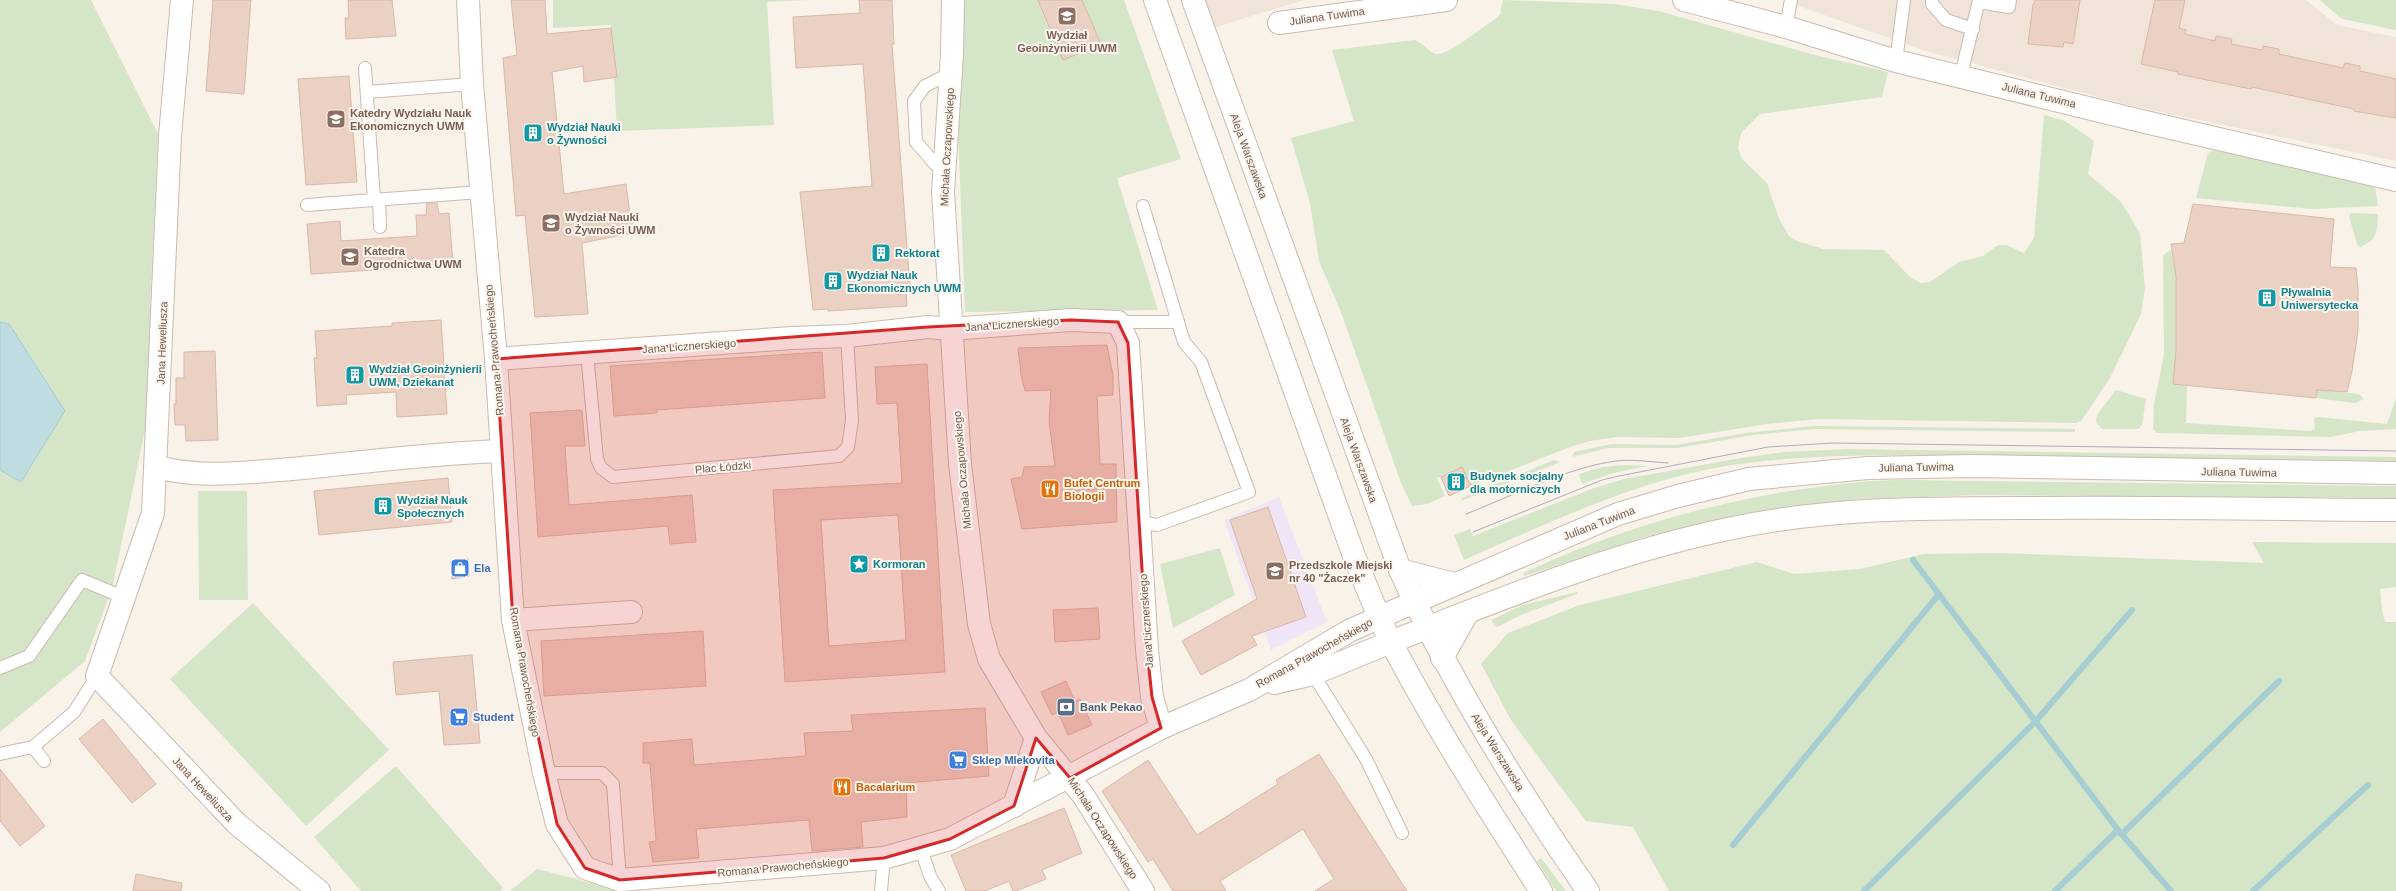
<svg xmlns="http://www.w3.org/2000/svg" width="2396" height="891" viewBox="0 0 2396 891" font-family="Arial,sans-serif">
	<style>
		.residential { fill: #f0e3d7 }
		.education { fill: #efe5f6 }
		.green { fill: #d5e5c8 }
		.water { fill: #bfdde1; stroke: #a6cdd1 }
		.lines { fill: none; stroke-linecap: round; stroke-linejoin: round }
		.stream { stroke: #a6cdd1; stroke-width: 6 }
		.building { fill: #ebd1c3; stroke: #dcb7a6; fill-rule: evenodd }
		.lane-casing { stroke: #cabaaf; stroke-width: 14 }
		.street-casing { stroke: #cabaaf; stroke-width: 24 }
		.secondary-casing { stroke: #ccbaad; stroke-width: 24 }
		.lane { stroke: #fff; stroke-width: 12 }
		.street { stroke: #fff; stroke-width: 22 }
		.secondary { stroke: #fff; stroke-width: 22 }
		.tram { stroke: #b4a8c2; stroke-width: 1 }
		.marked { fill: #d62828; fill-opacity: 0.2; stroke: #d62828; stroke-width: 3; stroke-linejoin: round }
		.labels { text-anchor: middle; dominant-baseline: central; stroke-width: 4; stroke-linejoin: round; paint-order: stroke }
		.street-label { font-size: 11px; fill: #70594f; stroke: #fdf6ee }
		.education-label { font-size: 11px; font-weight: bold; fill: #785e54; stroke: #fdf6ee; text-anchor: start }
		.culture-label { font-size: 11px; font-weight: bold; fill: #0d838f; stroke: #fdf6ee; text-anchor: start }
		.food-label { font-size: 11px; font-weight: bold; fill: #c56008; stroke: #fdf6ee; text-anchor: start }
		.shop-label { font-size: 11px; font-weight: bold; fill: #366cbe; stroke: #fdf6ee; text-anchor: start }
		.service-label { font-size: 11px; font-weight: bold; fill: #4e5e75; stroke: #fdf6ee; text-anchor: start }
	</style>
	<rect width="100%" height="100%" fill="#f9f2e8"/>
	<g class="residential">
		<polygon points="1199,0 1304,0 1209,29"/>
		<polygon points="1782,0 2306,0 2337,25 2396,37 2396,161 2137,107 1926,51"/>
	</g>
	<polygon class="education" points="1279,497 1327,622 1271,650 1224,520"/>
	<g class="green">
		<polygon points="0,0 91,0 158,134 150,308 155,370 143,440 112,589 85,661 0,732 0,470 21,482 9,324 0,322"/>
		<polygon points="553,0 807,0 767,2 774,125 617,131 611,25 553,28"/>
		<polygon points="953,0 1124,0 1181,159 1117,178 1158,310 965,312"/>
		<path d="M1503,0L1614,4L1659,11L1815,55L1888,72L1882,97L1760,114L1741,133L1738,148L1742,159L1767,183L1779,219L1789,236L1797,241L1823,249L1884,250L1911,278L1921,283L1930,282L1959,262L1983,256L1998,245H2006L2024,253L2034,238L2044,115L2065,121L2094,141L2088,174L2121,202L2140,233L2145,288L2141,314L2110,378L2081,421L2076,423L1818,419L1767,424L1679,438L1617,437L1590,441L1570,447L1471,486L1462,467L1437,478L1445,496L1427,504L1412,506L1401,483L1341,312L1319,261L1310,203L1291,138L1354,121L1332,50L1415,40C1423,43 1429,52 1436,54C1448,56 1484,26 1495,19L1500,14Z"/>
		<polygon points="2320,0 2396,0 2396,30 2342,19"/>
		<polygon points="2214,150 2368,181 2375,186 2378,206 2312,209 2196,198 2208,153"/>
		<path d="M2351,213L2378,214C2377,231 2378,240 2360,247L2357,244L2349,216Z"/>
		<polygon points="2171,250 2176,276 2176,350 2173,383 2187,385 2186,423 2311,431 2315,429 2314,418 2317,417 2387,424 2396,399 2396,429 2360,431 2331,437 2157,433 2153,429 2154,404 2164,355 2163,255"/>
		<polygon points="2116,390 2146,399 2142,425 2138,429 2102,429 2096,422 2097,415"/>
		<polygon points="2317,390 2359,394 2364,399 2355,403 2316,398"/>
		<polygon points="1813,426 2075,429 2075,432 1814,429 1753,435 1678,448 1608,448 1572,457 1574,452 1612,444 1676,445 1746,433"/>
		<path d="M1848,449L2396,457V461L1955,455C1877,455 1797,454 1720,467C1631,483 1546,524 1464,560L1454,535L1470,529L1473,536L1594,488L1624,479L1741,458L1784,452Z"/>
		<polygon points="1554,460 1560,462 1461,501 1462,498"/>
		<polygon points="1625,465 1648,466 1613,473 1582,484 1579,474 1602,467"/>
		<path d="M1979,481L2396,486V498L1979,495L1859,499L1742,515L1648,536L1524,576L1523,573C1631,523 1742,493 1861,482C1899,478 1940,481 1979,481Z"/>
		<polygon points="198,491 247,491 248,600 199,600"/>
		<polygon points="2252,542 2396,543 2396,587 2380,589 2382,611 2385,622 2396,622 2396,891 1669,891 1633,827 1586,821 1511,720 1481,664 1508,633 1580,605 1757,562 1794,574 1860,569 1924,554 2000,553 2264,563"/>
		<polygon points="1220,548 1235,595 1173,628 1160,564"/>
		<polygon points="1577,592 1577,594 1523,614 1497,627 1491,620 1523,605"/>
		<polygon points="253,603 389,750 306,826 170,679"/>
		<polygon points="396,766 503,888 500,891 361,891 314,837"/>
		<polygon points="1541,858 1566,891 1556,891 1537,861"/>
		<polygon points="537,869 623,891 510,891"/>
	</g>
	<polygon class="water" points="0,322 9,324 65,411 21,482 0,470"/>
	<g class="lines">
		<g class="stream">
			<polyline points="1913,560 2118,830 2171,891"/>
			<polyline points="2122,834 2279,681"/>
			<polyline points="1733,845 1939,594"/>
			<polyline points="1864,891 2035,722 2132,610"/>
			<polyline points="2055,891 2118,830"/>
			<polyline points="2253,891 2368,785"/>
		</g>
	</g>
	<g class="building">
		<polygon points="213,0 251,0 244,94 206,91"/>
		<polygon points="348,0 392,0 396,36 346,39 345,18 349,18"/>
		<polygon points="511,0 545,0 547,34 611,28 617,77 584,82 583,66 552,72 564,194 626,184 630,215 636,232 582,243 588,314 535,317 525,215 516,216 503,58 517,55"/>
		<polygon points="859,0 892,0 894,44 892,44 910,288 906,289 907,306 828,311 828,309 813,310 800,192 872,186 863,64 796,68 793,17 860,13"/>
		<polygon points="1038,0 1082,0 1101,44 1063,60"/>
		<polygon points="2035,0 2080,0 2073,44 2064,42 2063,47 2028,44 2033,4 2034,4"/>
		<polygon points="2155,0 2185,0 2179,28 2186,30 2185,34 2215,41 2216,36 2232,39 2231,44 2262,50 2263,46 2279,49 2279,54 2343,68 2345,63 2360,66 2360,71 2396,79 2396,118 2354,111 2354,109 2252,87 2251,89 2178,74 2178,72 2141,64"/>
		<polygon points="349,76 357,182 306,185 298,79"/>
		<polygon points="427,203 437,203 439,214 449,213 453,265 311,274 307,224 340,221 341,241 417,236 416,215 426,215"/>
		<polygon points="2193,204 2334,219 2330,267 2356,268 2358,289 2358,331 2352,371 2347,392 2317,390 2316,398 2173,384 2176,350 2176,276 2171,244 2184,243"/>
		<polygon points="441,320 447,414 397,417 396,392 346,395 347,404 317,406 314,358 317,358 315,331 392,326 392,323"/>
		<polygon points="1107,345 1113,375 1113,395 1097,396 1100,464 1116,464 1117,522 1022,529 1011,479 1022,477 1024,467 1055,466 1049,422 1051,390 1025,391 1021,375 1018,348"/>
		<polygon points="215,351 218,440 186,441 185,425 175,425 174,404 176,404 176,378 184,378 184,352"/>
		<polygon points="822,352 825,398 657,410 657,413 614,416 610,366"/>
		<path d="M927,364L945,672L785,682L773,490L902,483L897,403L877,404L875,367ZM898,515L906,640L829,646L821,520Z"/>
		<polygon points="582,410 585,446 565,446 569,505 692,495 696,542 670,544 668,526 538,537 530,413"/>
		<polygon points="1462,467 1471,486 1449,496 1441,477"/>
		<polygon points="448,478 452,522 319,535 314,491"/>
		<polygon points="1268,507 1306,617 1252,636 1257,645 1201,675 1182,641 1257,599 1230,520"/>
		<polygon points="468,559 469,576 452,579 451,561"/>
		<polygon points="1098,608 1100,639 1055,642 1053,610"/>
		<polygon points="703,631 706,686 544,696 541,641"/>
		<polygon points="472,655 480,743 444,745 439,691 396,695 393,662"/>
		<polygon points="1066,681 1075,702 1080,699 1092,725 1068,735 1058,712 1052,715 1041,692"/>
		<polygon points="985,708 989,776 906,783 907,817 861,822 863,847 812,851 809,820 696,829 699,858 653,862 649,842 656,841 650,763 643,763 643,743 692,739 694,765 806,756 804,733 853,731 851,715"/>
		<polygon points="103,719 156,784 132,803 79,739"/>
		<polygon points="1319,754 1407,891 1315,891 1334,879 1303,829 1220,881 1226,891 1173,891 1153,859 1148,862 1102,791 1148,760 1197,835 1278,784 1276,780"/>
		<polygon points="0,769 45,826 20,846 0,821"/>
		<polygon points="1064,808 1082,853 1042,870 1046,879 1016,891 1013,891 1009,881 985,891 966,891 951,855"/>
		<polygon points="136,874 182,883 181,891 133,891"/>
	</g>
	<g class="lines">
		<g class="lane-casing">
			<g id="lane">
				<polyline points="1932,0 1932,4 1946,20 1973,29"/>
				<polyline points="1979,2 2009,7 2010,0"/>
				<polyline points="1786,27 1791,0"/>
				<polyline points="1896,61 1904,0"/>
				<polyline points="365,68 374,200"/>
				<polyline points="1961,75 1979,0"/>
				<polyline points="367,92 472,84"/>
				<polyline points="944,170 935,164 916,142 914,101 925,86 951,73"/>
				<polyline points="379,199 380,227"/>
				<polyline points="307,205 480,192"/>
				<polyline points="1118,322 1178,322"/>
				<polyline points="587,353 597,459 601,468 613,477 839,456 848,447 852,420 847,336"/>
				<polyline points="1139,522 1157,525 1249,492 1201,362 1184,342 1143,206"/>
				<polyline points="0,668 29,656 82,580 123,597"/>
				<polyline points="1313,674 1366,759 1402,833"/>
				<polyline points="33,747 44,761"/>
				<polyline points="0,754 33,747 74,712 97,676"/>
				<polyline points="544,773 602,773 613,784 620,880"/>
				<polyline points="921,849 930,876 939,891"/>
				<polyline points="881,891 884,858"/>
			</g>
		</g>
		<g class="street-casing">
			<g id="street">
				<polyline points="182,0 170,136 153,513 97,676 237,824 319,891"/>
				<polyline points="468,0 472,84 496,359 513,620 544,773 557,824 585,868 620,880 884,858 950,839 1161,728 1249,690 1349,631 1380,617"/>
				<polyline points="953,0 952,54 943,192 960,464 979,624 989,659 1036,738 1083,795 1143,891"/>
				<polyline points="1684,0 1786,27 1896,61 2141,121 2396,180"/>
				<polyline points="1279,23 1446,0"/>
				<polyline points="496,359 792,338 847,336 928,327 950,329 1071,320 1118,322 1128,343 1147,650 1152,697 1161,728"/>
				<path d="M157,467C200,478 237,473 280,470C354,464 428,453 502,451"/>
				<polyline points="513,620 631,612"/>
				<polyline points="1274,683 1313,674 1391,642"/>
				<polyline points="1014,806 1036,738"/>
			</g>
		</g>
		<g class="secondary-casing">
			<g id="secondary">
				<path d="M1155,0L1354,556C1366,585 1377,615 1391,642C1436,728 1489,810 1541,891"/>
				<path d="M1193,0L1400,570C1451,683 1517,789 1588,891"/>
				<polyline points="1400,570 1454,584"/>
				<polyline points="1380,617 1618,514 1678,496 1749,479 1868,468 1972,466 2396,473"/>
				<path d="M1391,642C1501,599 1612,553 1728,529C1829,507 1933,508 2035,508C2156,507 2276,509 2396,510"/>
				<polyline points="1442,658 1468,612"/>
			</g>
		</g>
		<use href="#lane" class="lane"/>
		<use href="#street" class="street"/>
		<use href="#secondary" class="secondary"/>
		<g class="tram">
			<path d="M1466,514C1512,496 1569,467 1616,461C1633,459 1651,462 1668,463"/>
			<polyline points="1473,532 1602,480 1619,476 1768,447 1833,443 2396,451"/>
		</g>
	</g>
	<path class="marked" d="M1071,320L1118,322L1128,343L1147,650L1152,697L1161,728L1070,778L1036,738L1014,806L950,839L884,858L620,880L585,868L557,824L513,620L496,359L928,327Z"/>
	<defs>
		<g id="university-square" transform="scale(1)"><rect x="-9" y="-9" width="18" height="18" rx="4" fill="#8d6e63" stroke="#fdf6ee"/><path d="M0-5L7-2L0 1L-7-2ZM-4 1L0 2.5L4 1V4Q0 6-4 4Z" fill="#fff"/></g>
		<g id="building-square" transform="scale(1)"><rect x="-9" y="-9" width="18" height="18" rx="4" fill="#0f9aa8" stroke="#fdf6ee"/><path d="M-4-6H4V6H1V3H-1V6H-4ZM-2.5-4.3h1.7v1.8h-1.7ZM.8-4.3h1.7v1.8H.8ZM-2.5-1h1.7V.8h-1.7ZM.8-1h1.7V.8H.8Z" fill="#fff"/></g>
		<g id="restaurant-square" transform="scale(1)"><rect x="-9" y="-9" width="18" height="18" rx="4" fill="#e8710a" stroke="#fdf6ee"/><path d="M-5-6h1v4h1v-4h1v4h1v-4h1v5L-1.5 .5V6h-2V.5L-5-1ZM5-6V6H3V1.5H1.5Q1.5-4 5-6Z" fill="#fff"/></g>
		<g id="sight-square" transform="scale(1)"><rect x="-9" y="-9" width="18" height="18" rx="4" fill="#0f9aa8" stroke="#fdf6ee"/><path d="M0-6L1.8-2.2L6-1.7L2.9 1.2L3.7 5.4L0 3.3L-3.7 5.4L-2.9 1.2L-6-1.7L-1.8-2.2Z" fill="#fff"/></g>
		<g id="shop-square" transform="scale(1)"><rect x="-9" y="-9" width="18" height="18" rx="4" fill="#3f7fe0" stroke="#fdf6ee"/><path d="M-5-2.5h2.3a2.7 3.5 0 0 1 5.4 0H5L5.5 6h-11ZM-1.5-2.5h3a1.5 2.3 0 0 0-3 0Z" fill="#fff"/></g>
		<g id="school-square" transform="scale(1)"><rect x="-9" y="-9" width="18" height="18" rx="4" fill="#8d6e63" stroke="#fdf6ee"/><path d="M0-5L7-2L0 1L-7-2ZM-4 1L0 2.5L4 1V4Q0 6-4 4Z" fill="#fff"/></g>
		<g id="bank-square" transform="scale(1)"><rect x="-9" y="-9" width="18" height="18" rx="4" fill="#5c6f8a" stroke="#fdf6ee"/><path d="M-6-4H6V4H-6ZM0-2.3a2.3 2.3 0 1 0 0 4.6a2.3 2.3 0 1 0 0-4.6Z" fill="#fff"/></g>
		<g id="supermarket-square" transform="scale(1)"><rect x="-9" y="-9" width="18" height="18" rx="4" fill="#3f7fe0" stroke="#fdf6ee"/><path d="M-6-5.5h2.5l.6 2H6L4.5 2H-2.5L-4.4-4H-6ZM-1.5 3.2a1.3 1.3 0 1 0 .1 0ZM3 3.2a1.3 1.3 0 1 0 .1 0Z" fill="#fff"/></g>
	</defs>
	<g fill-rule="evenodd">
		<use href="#university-square" x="1067" y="16"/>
		<use href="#university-square" x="336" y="119"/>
		<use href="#building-square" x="533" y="133"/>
		<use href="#university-square" x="551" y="223"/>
		<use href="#building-square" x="881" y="253"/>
		<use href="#university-square" x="350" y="257"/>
		<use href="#building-square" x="833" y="281"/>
		<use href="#building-square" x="2267" y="298"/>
		<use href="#building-square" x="355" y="375"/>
		<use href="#building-square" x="1456" y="482"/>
		<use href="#restaurant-square" x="1050" y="489"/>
		<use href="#building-square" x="383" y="506"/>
		<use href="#sight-square" x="859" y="564"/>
		<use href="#shop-square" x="460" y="568"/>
		<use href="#school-square" x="1275" y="571"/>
		<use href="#bank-square" x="1066" y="707"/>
		<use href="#supermarket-square" x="459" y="717"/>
		<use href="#supermarket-square" x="958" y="760"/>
		<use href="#restaurant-square" x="842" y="787"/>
	</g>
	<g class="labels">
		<g class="street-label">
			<text transform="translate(1327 16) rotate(-8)">Juliana Tuwima</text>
			<text transform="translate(2039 95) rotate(14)">Juliana Tuwima</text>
			<text transform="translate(947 147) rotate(-87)">Michała Oczapowskiego</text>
			<text transform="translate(1249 156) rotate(70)">Aleja Warszawska</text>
			<text transform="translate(1012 324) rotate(-4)">Jana Licznerskiego</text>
			<text transform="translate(162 343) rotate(-88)">Jana Heweliusza</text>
			<text transform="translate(689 346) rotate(-4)">Jana Licznerskiego</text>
			<text transform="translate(494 350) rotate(-95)">Romana Prawocheńskiego</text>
			<text transform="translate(1359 460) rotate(70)">Aleja Warszawska</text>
			<text transform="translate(723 467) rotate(-5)">Plac Łódzki</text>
			<text transform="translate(1916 467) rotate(-1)">Juliana Tuwima</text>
			<text transform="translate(962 470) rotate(-95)">Michała Oczapowskiego</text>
			<text transform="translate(2239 472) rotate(1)">Juliana Tuwima</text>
			<text transform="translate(1599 523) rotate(-21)">Juliana Tuwima</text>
			<text transform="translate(1146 621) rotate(-94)">Jana Licznerskiego</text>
			<text transform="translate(1314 653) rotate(-29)">Romana Prawocheńskiego</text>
			<text transform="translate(525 672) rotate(80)">Romana Prawocheńskiego</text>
			<text transform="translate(1498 752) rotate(58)">Aleja Warszawska</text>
			<text transform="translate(203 789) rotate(47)">Jana Heweliusza</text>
			<text transform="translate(1103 828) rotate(57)">Michała Oczapowskiego</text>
			<text transform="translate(783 867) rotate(-5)">Romana Prawocheńskiego</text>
		</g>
		<g class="education-label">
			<text x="1067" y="35" text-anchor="middle">Wydział<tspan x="1067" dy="13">Geoinżynierii UWM</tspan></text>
			<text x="350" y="113">Katedry Wydziału Nauk<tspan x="350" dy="13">Ekonomicznych UWM</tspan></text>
			<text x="565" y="217">Wydział Nauki<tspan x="565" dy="13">o Żywności UWM</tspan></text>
			<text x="364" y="251">Katedra<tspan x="364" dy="13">Ogrodnictwa UWM</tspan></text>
			<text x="1289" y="565">Przedszkole Miejski<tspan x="1289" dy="13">nr 40 "Żaczek"</tspan></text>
		</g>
		<g class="culture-label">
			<text x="547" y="127">Wydział Nauki<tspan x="547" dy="13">o Żywności</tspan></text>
			<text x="895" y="253">Rektorat</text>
			<text x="847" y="275">Wydział Nauk<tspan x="847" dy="13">Ekonomicznych UWM</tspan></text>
			<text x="2281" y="292">Pływalnia<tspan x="2281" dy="13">Uniwersytecka</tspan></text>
			<text x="369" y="369">Wydział Geoinżynierii<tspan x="369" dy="13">UWM, Dziekanat</tspan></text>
			<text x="1470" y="476">Budynek socjalny<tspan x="1470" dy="13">dla motorniczych</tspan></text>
			<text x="397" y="500">Wydział Nauk<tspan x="397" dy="13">Społecznych</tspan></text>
			<text x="873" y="564">Kormoran</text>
		</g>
		<g class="food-label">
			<text x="1064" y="483">Bufet Centrum<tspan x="1064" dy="13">Biologii</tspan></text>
			<text x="856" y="787">Bacalarium</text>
		</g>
		<g class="shop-label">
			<text x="474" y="568">Ela</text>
			<text x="473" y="717">Student</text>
			<text x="972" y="760">Sklep Mlekovita</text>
		</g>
		<g class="service-label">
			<text x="1080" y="707">Bank Pekao</text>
		</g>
	</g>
</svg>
